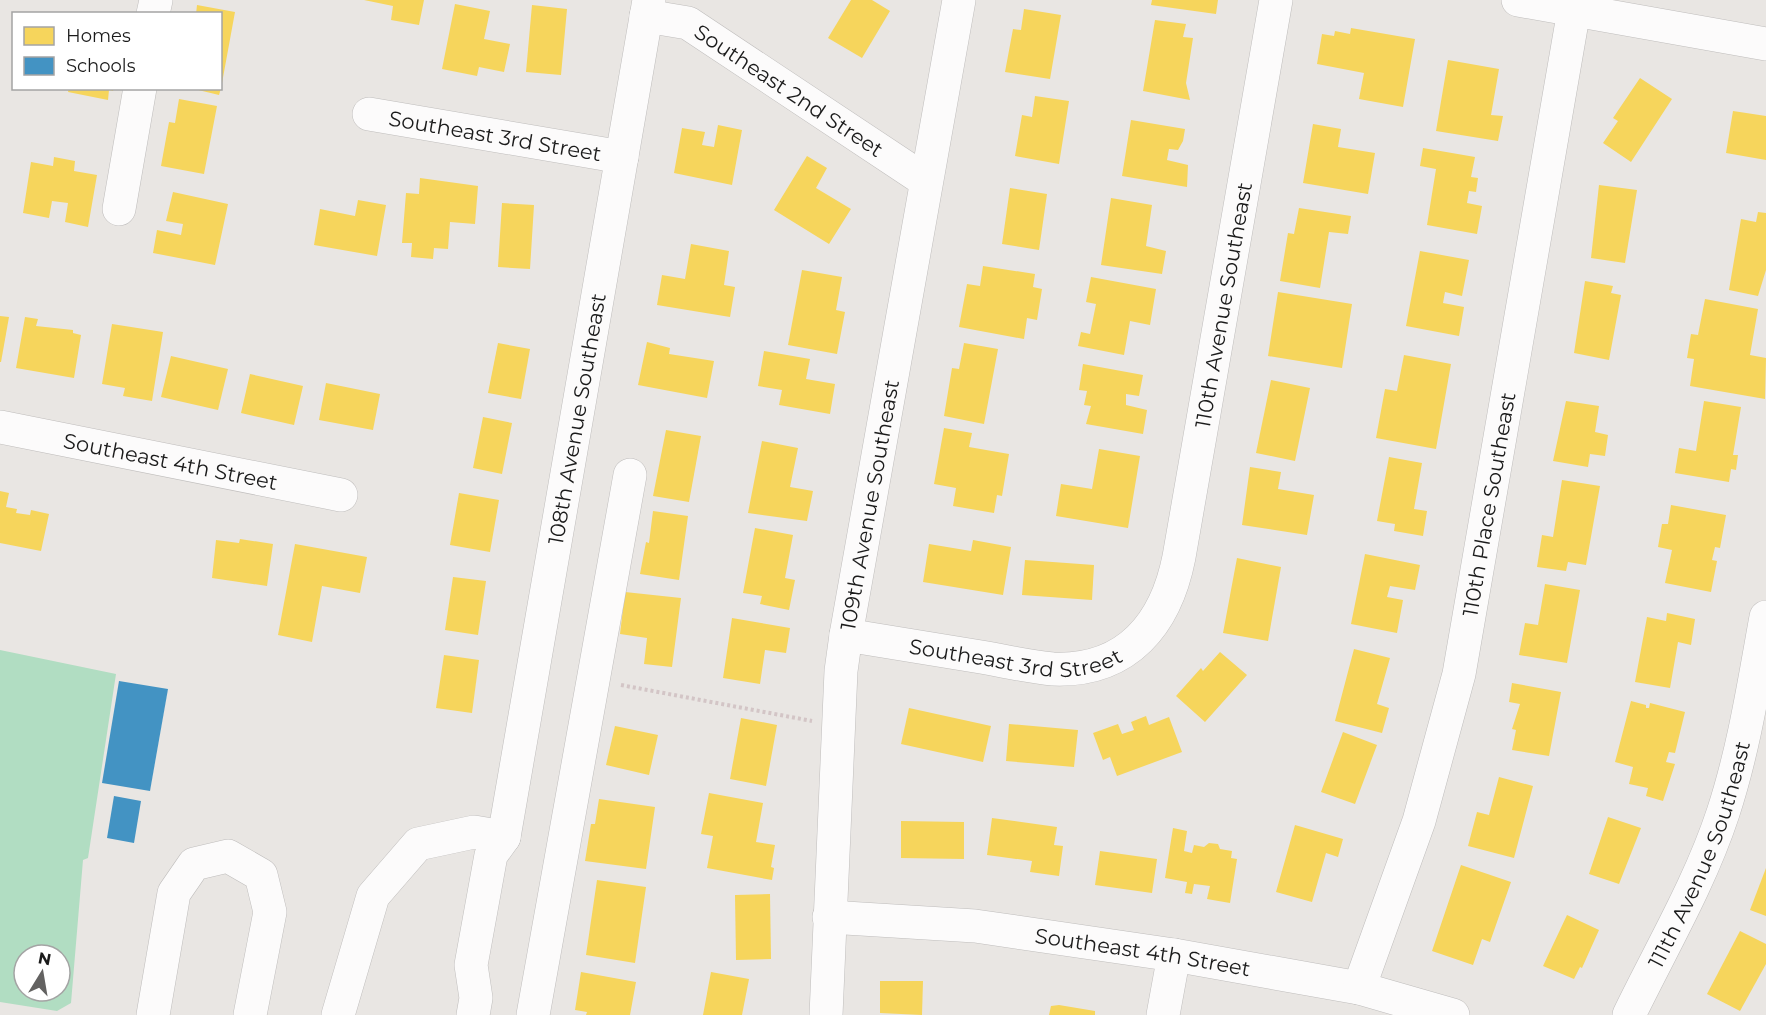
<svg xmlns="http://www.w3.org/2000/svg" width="1766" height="1015" viewBox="0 0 1766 1015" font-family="Montserrat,sans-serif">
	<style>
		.pitch { fill: #b1ddc2; fill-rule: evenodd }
		.homes { fill: #f6d55c }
		.schools { fill: #4393c3 }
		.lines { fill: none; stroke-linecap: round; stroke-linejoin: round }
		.minor-casing { stroke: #bfbdbc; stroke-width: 34 }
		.path { stroke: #d3c5c6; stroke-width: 4; stroke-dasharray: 3 3; stroke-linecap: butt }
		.minor { stroke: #fcfbfb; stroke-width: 33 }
		.labels { text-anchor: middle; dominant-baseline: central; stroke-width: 6; stroke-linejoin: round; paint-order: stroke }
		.street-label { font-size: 21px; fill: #1b1b1b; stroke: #fff }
	</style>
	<rect width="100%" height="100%" fill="#e9e6e3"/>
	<path class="pitch" d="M0,650L116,674L88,858L83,860L71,1003L57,1011L0,1002ZM24,955H60V991H24Z"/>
	<g class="homes">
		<polygon points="364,0 424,0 419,25 391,20 393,6"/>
		<polygon points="851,0 872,0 890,11 862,58 828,38"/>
		<polygon points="1152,0 1218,0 1216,14 1151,5"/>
		<polygon points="455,4 490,11 484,39 510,44 504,72 479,67 477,76 442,69"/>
		<polygon points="197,5 235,12 222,83 220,14 196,14"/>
		<polygon points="532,5 567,9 561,75 526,72"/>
		<polygon points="1024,9 1061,15 1050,79 1005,72 1013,29 1021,30"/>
		<polygon points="1155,20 1186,24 1183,37 1193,38 1186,83 1190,100 1143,91"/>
		<polygon points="1351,28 1415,39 1403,107 1359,99 1364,73 1317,64 1322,34 1334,36 1335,31 1350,34"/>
		<polygon points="1448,60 1499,69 1491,115 1503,116 1498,141 1436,131"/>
		<polygon points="1640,78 1672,99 1631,162 1603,143 1618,121 1613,118"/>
		<polygon points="69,88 114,88 113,91 109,90 108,100 68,92"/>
		<polygon points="190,88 221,88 219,95"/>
		<polygon points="1035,96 1069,101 1059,164 1015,156 1022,115 1032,117"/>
		<polygon points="179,99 217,106 204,174 161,166 169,122 175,123"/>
		<polygon points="1733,111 1766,116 1766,160 1726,153"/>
		<polygon points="1131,120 1185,129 1183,141 1178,150 1169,149 1167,160 1188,165 1187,187 1122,176"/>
		<polygon points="1313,124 1341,129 1338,147 1375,153 1368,194 1303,183"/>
		<polygon points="718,125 742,130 732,185 674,173 682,128 705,132 702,145 714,147"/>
		<polygon points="1423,148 1475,157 1471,177 1478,178 1476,192 1469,191 1467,203 1482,206 1477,234 1427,225 1436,169 1420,166"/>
		<polygon points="807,156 827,168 816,188 851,209 829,244 774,210"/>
		<polygon points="54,157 75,161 74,171 97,175 88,227 65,222 68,203 52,201 49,218 23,213 31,162 53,166"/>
		<polygon points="420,178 478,186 475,224 450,222 448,249 434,248 433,259 411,257 412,243 402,243 406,193 419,194"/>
		<polygon points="1599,185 1637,190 1625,263 1591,258"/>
		<polygon points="1010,188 1047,194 1039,250 1002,244"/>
		<polygon points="173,192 228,204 215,265 153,253 157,230 181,235 183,224 166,221"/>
		<polygon points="1111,198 1152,205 1146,246 1166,251 1162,274 1101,265"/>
		<polygon points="358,200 386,205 377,256 314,245 320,209 355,216"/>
		<polygon points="502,203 534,205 530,269 498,267"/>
		<polygon points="1299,208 1351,216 1348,234 1329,232 1320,288 1280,281 1288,233 1294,234"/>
		<polygon points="1758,212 1766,213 1766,270 1758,296 1729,290 1741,219 1756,222"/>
		<polygon points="691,244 729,251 724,285 735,287 730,317 657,305 662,275 685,279"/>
		<polygon points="1420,251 1469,260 1462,296 1445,292 1443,303 1464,307 1459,336 1406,326"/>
		<polygon points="983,266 1035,274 1033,287 1042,289 1037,320 1027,318 1024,339 959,327 967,284 980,286"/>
		<polygon points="802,270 842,277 836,310 845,312 837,354 788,345"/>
		<polygon points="1091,277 1156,289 1150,325 1130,321 1124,355 1078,346 1081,332 1090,334 1096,304 1086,302"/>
		<polygon points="1585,281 1613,286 1611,293 1621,295 1609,360 1574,353"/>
		<polygon points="1278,292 1352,304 1342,368 1268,356"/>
		<polygon points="1705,299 1758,309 1750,355 1766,358 1765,399 1690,386 1694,359 1687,358 1691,334 1698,335"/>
		<polygon points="0,316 9,317 1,362 0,362"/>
		<polygon points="25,317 38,319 36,326 73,330 73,333 81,335 74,378 16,368"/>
		<polygon points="112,324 163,332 152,401 123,396 125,388 102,384"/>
		<polygon points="647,342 670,348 669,354 714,361 707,398 638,385"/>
		<polygon points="498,343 530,349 521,399 488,393"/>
		<polygon points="964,343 998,349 984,424 944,416 952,368 959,369"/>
		<polygon points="764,351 810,359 806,379 835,384 830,414 779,405 782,390 758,386"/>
		<polygon points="1404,355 1451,364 1436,449 1376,438 1385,389 1397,391"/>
		<polygon points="171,356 228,369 218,410 161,397"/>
		<polygon points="1083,364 1143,375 1139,396 1126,394 1126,405 1147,410 1143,434 1086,424 1091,406 1084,405 1087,391 1079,390"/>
		<polygon points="250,374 303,386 294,425 241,413"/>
		<polygon points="1271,380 1310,388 1295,461 1256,453"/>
		<polygon points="326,383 380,394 373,430 319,420"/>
		<polygon points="1566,401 1599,406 1595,432 1608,435 1605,456 1590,454 1588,467 1553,461"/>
		<polygon points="1704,401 1741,407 1733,455 1738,455 1736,470 1731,469 1729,482 1675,473 1679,448 1696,451"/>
		<polygon points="483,417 512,423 502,474 473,468"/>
		<polygon points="944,428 972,433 969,447 1009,454 1002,496 997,495 994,513 953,506 956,488 934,484"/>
		<polygon points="666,430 701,436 689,502 653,496"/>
		<polygon points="762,441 798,448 790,487 813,491 807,521 748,513"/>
		<polygon points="1099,449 1140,456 1128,528 1056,516 1061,484 1092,489"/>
		<polygon points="1389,457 1422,463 1414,509 1427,511 1423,536 1394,531 1395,524 1377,521"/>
		<polygon points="1250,467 1281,472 1278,489 1314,495 1307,535 1242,525"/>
		<polygon points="1562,480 1600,486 1586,565 1568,562 1566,571 1537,567 1542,535 1553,537"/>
		<polygon points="0,491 9,493 6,507 17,509 16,513 30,515 31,510 49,514 41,551 0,543"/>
		<polygon points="459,493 499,500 490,552 450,545"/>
		<polygon points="1671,505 1726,515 1720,548 1715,547 1712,560 1717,561 1711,592 1665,583 1672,550 1658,547 1662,524 1668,524"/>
		<polygon points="653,511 688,516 679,580 640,574 646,542 649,543"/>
		<polygon points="755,528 793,535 785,578 795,580 789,610 760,604 762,596 743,593"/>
		<polygon points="240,539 273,544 267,586 212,578 216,540 239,543"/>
		<polygon points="973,540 1011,547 1003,595 923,582 929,544 971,551"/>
		<polygon points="295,544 367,557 360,593 322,586 312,642 278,635"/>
		<polygon points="1365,554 1420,565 1415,590 1390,586 1387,597 1403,600 1397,633 1351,624"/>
		<polygon points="1237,558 1281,567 1268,641 1223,633"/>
		<polygon points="1025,560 1094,565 1092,600 1022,595"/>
		<polygon points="453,577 486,581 478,635 445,630"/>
		<polygon points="1545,584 1580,590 1567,663 1519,655 1525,623 1538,625"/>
		<polygon points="625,592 681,598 672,667 644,664 647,638 620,634"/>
		<polygon points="1667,613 1695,619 1691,645 1678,642 1670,688 1635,682 1647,617 1666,621"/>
		<polygon points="732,618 790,628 786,653 765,650 760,684 723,678"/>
		<polygon points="1354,649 1390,658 1377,704 1389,708 1382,733 1335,721"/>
		<polygon points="1220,652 1247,675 1205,722 1176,696 1201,668 1203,671"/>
		<polygon points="444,655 479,660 472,713 436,708"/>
		<polygon points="1512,683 1561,692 1549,756 1512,750 1516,730 1512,729 1520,704 1509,702"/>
		<polygon points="1631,701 1646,705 1646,708 1649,708 1650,703 1685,712 1675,753 1669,752 1666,762 1675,764 1663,801 1646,796 1648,788 1629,784 1633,767 1615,762"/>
		<polygon points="909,708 991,726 983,762 901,744"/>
		<polygon points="1146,716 1149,725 1169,717 1182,752 1117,776 1110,757 1103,760 1093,733 1118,724 1122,734 1134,730 1131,722"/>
		<polygon points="741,718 777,725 766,786 730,779"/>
		<polygon points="1009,724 1078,730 1074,767 1006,761"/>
		<polygon points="615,726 658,735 649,775 606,765"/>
		<polygon points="1343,732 1377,745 1355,804 1321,792"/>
		<polygon points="1499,777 1533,786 1514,858 1468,846 1477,812 1489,815"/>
		<polygon points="709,793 763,803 756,842 775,845 771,867 774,868 772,880 707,868 713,836 701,834"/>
		<polygon points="599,799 655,807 646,869 585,861 591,824 595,824"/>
		<polygon points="1608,817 1641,828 1619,884 1589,874"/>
		<polygon points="992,818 1057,827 1054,845 1063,846 1059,876 1030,872 1032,861 987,855"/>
		<polygon points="901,821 964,822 964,859 901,858"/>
		<polygon points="1295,825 1343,839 1338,857 1326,853 1312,902 1276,892"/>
		<polygon points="1173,828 1187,831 1184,851 1192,853 1194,845 1204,847 1209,843 1218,844 1220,849 1232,851 1231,858 1237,859 1230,903 1207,899 1210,886 1194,884 1192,894 1185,893 1187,882 1165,878"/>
		<polygon points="1100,851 1157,859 1152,893 1095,885"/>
		<polygon points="1461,865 1511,882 1490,942 1482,939 1473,965 1432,951"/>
		<polygon points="1766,868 1766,916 1750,910"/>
		<polygon points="597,880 646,887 635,963 586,955"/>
		<polygon points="770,894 771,959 736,960 735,895"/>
		<polygon points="1567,915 1599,930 1582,968 1580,967 1574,979 1543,966"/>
		<polygon points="1740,931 1766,944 1766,964 1740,1011 1707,994"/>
		<polygon points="581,972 636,982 630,1015 586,1015 587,1012 575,1010"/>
		<polygon points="711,972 749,979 742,1015 703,1015"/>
		<polygon points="880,981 923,981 922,1015 880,1013"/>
		<polygon points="1059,1005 1095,1011 1095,1015 1049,1015 1051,1006"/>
	</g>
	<g class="schools">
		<polygon points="119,681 168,689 150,791 102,783"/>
		<polygon points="114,796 141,801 134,843 107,838"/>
	</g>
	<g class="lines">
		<g class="minor-casing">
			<g id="minor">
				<polyline points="1518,0 1766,44"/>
				<polyline points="153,14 156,0"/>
				<path id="s1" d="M646,16L688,23L926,181"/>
				<path id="s2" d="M369,114L622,157"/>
				<polyline points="119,209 140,88"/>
				<path id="s3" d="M0,427L341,495"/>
				<path id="s4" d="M846,635C891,642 936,650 981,657C1005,661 1029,667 1053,669C1128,672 1166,623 1179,557L1276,0"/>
				<path id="s5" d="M829,917L975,926L1174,955L1359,988L1453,1015"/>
				<path id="s6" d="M1359,988L1419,821L1459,674L1574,10"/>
				<polyline points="153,1015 174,893 194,864 228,856 261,875 270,912 250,1015"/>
				<polyline points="338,1015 373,896 418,844 474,832 504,837"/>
				<path id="s7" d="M473,1015L476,998L471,965L491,855L504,837L649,0"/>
				<polyline points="533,1015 630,475"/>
				<path id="s8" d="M826,1015L841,671L846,635L959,0"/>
				<polyline points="1163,1015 1174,955"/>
				<path id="s9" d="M1629,1015C1661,949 1700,883 1723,813C1744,749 1754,683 1766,617"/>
			</g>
		</g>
		<polyline class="path" points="621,685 812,721"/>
		<use href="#minor" class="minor"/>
	</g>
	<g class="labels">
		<g class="street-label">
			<text stroke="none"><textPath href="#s1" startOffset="164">Southeast 2nd Street</textPath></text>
			<text stroke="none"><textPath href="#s2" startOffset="128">Southeast 3rd Street</textPath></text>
			<text stroke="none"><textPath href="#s4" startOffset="652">110th Avenue Southeast</textPath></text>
			<text stroke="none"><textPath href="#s7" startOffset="609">108th Avenue Southeast</textPath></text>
			<text stroke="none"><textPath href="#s3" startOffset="174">Southeast 4th Street</textPath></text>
			<text stroke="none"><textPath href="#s6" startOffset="502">110th Place Southeast</textPath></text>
			<text stroke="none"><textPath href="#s8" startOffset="513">109th Avenue Southeast</textPath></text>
			<text stroke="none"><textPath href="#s4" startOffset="172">Southeast 3rd Street</textPath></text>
			<text stroke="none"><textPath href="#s9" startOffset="176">111th Avenue Southeast</textPath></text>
			<text stroke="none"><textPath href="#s5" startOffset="316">Southeast 4th Street</textPath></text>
		</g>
	</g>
	<rect x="12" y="12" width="210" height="78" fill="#ffffff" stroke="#a4a4a4" stroke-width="1.5"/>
	<rect x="24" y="27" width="30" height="18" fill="#f6d55c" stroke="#a4a4a4" stroke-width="1.5"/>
	<text x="66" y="42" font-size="18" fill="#1b1b1b">Homes</text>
	<rect x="24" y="57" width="30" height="18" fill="#4393c3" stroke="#a4a4a4" stroke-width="1.5"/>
	<text x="66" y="72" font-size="18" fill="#1b1b1b">Schools</text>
	<g transform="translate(42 973) rotate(11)"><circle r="28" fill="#ffffff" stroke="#a4a4a4" stroke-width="1.5"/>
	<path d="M0-4.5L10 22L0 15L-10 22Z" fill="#636261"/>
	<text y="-9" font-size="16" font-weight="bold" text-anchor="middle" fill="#1b1b1b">N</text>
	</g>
</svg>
